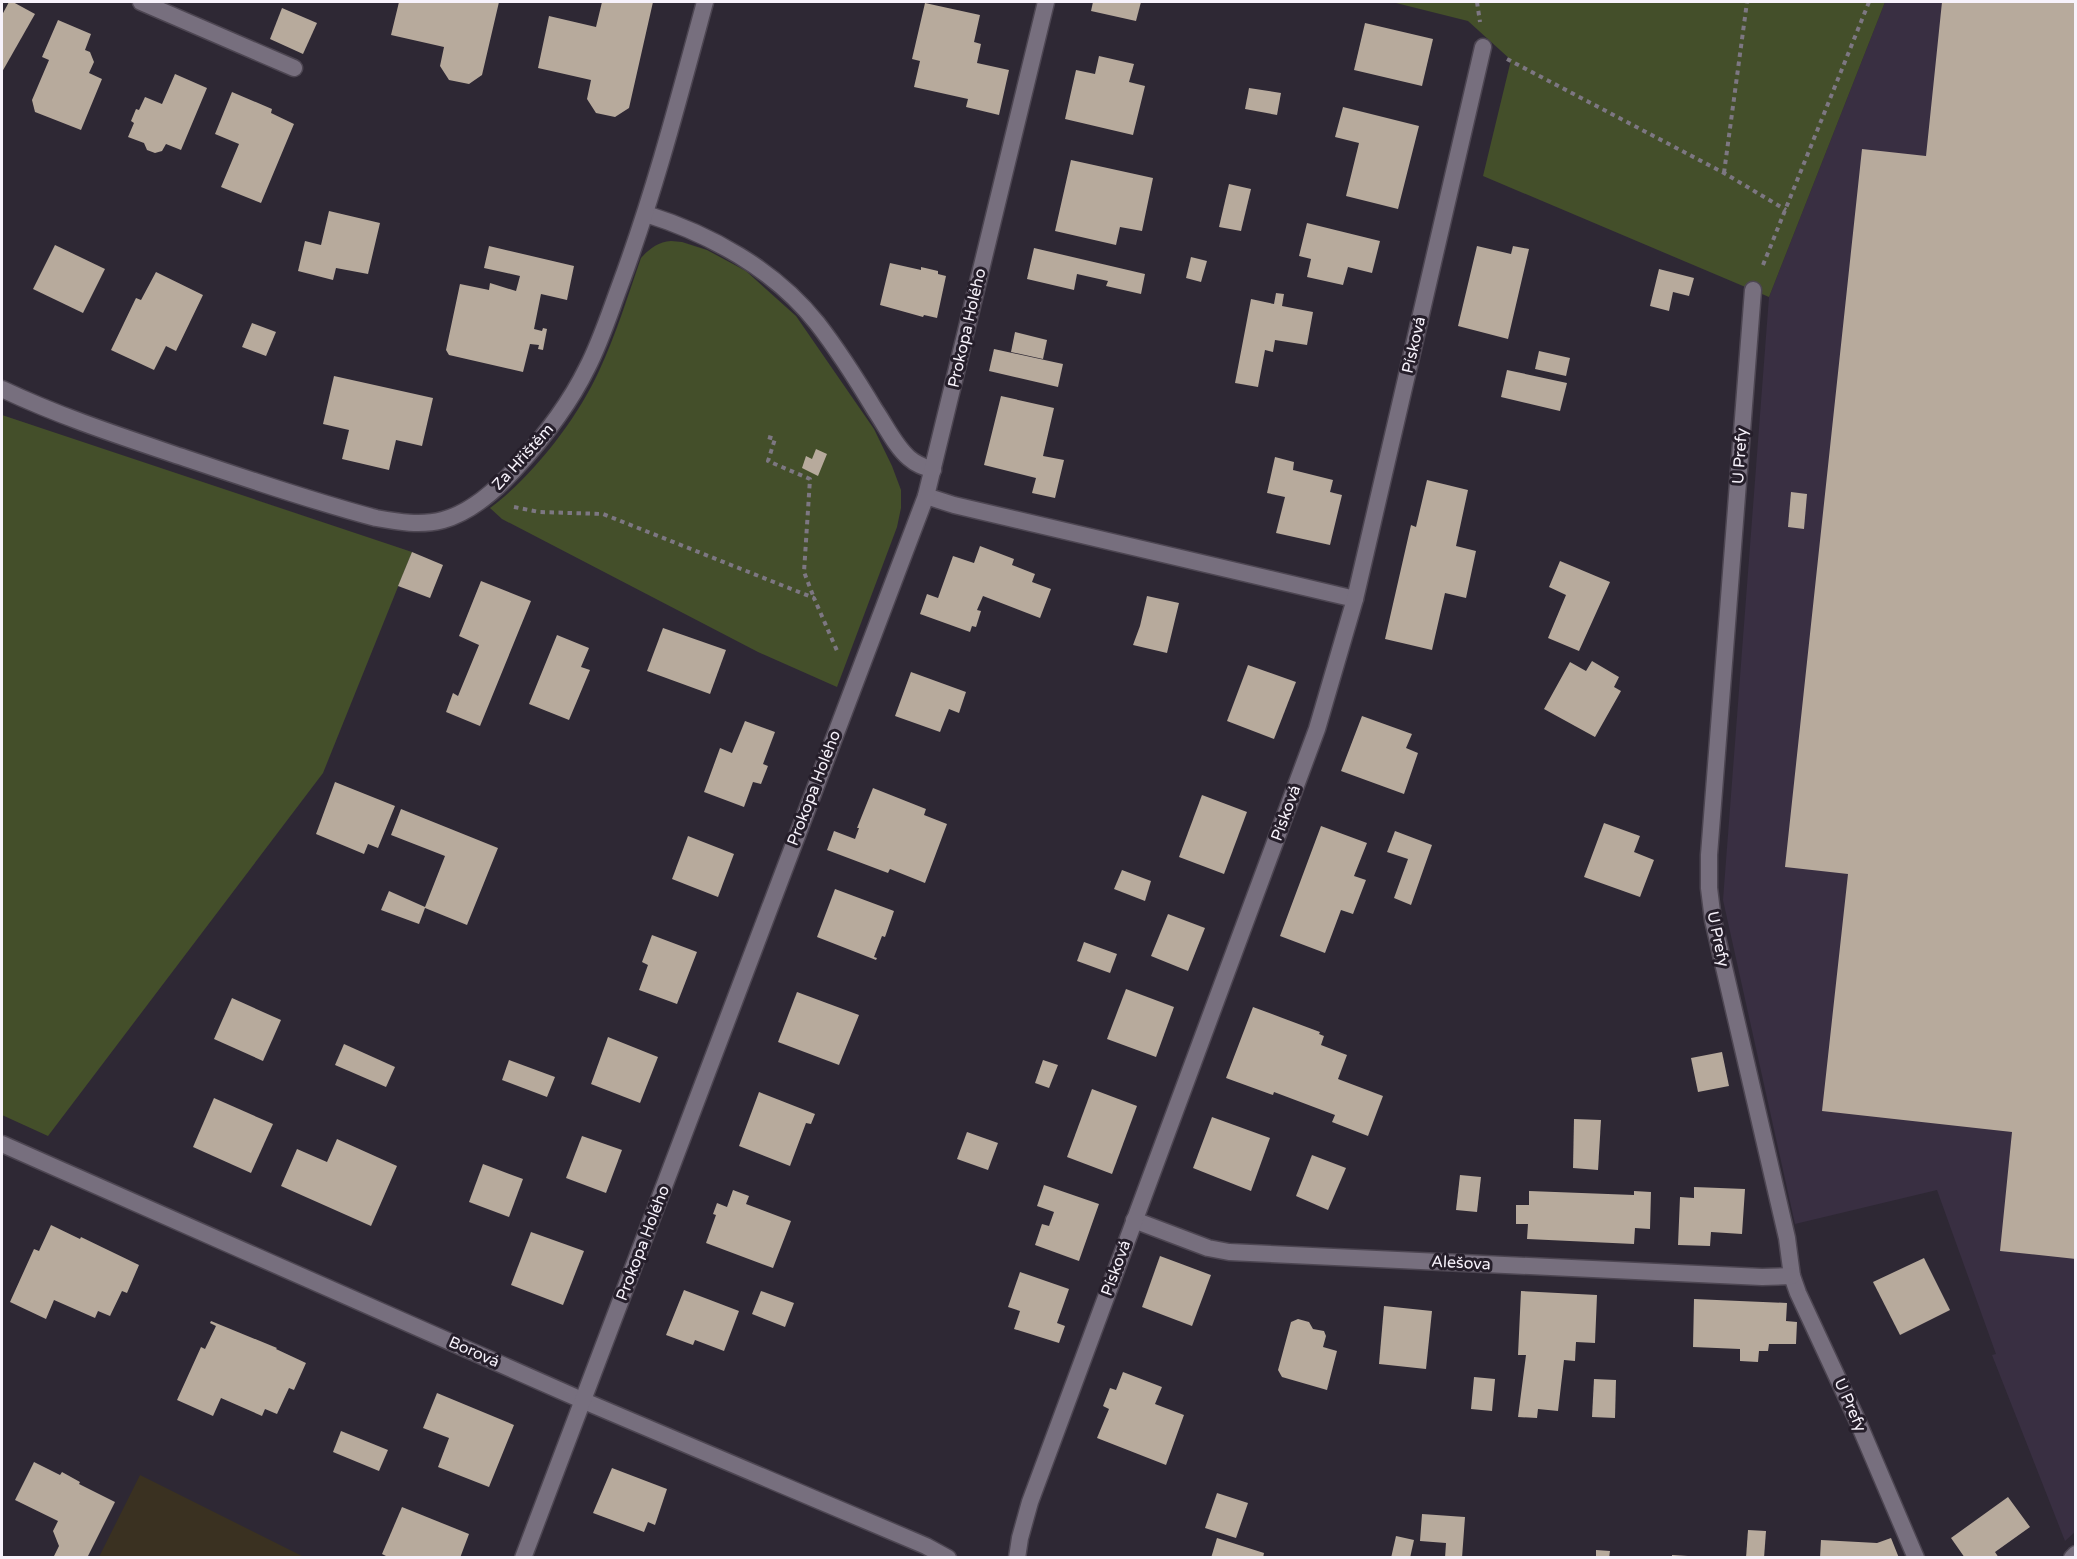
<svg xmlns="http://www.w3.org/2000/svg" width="2077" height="1559" viewBox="0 0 2077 1559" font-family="'Varela Round',sans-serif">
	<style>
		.built { fill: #392f42 }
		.education { fill: #3a3121 }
		.green { fill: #444f2a }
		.building { fill: #b7aa9c }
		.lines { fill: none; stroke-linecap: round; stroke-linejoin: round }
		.service-casing { stroke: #4d4652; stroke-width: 19 }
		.minor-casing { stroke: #4d4652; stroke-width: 19 }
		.path { stroke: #7d7782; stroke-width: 4; stroke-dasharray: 4.5 4.5; stroke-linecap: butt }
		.service { stroke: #776f7e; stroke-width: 16 }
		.minor { stroke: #776f7e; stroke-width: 16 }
		.labels { text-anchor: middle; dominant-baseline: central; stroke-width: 6; stroke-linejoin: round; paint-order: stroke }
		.street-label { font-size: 16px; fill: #f7f2fb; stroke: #251e2a }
	</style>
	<rect width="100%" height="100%" fill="#2e2834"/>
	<polygon class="built" points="1885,2 2075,2 2076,1531 2065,1541 1992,1355 1996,1354 1937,1190 1795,1224 1723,900 1769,297"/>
	<polygon class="education" points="140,1475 304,1557 99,1557"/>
	<g class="green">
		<polygon points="1392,2 1885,2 1769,297 1483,176 1511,60 1468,21"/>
		<path d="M671,241L682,242L707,250L746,271L796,316L874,429L892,466L901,490V508L897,527L837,687L758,652L502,519L490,508C533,476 577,419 599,371C616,335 628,295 641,258C649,249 658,242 671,241Z"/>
		<polygon points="2,415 412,552 323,773 48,1136 2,1115"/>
	</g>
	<g class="building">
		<polygon points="9,2 13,2 35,14 2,72 2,15"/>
		<polygon points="399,2 499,2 482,75 469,84 449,80 440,66 444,47 391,35"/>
		<polygon points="602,2 653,2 629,108 615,117 596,113 587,99 591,80 538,68 549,16 596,27"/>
		<polygon points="1093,2 1141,2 1136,21 1091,11"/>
		<polygon points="1942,2 2076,2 2076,1259 2000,1251 2012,1132 1822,1111 1848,874 1785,867 1862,149 1926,156"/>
		<polygon points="925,3 980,15 974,42 981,44 977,63 1009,70 999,115 966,107 968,99 914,87 920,61 912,59"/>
		<polygon points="282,8 317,23 303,54 270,39"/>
		<polygon points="58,20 91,34 85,50 90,52 94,62 89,73 102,79 81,130 35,112 32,100 49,60 42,57"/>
		<polygon points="1365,23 1433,39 1422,86 1354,70"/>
		<polygon points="1099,56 1134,64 1129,82 1145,86 1133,135 1065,119 1076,70 1095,74"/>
		<polygon points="175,74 207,88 181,150 166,144 162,151 155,153 147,150 144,143 128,137 134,123 131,121 136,109 139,110 145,97 162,104"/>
		<polygon points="1249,88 1281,93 1277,115 1245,109"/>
		<polygon points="232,92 272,109 271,113 294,124 261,203 221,187 239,144 215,134"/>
		<polygon points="1343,107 1419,126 1398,209 1346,196 1359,143 1335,137"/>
		<polygon points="1071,160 1153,178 1142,231 1120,227 1116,245 1055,231"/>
		<polygon points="1229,184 1251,189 1241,231 1219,227"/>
		<polygon points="329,211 380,223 368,274 336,268 333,280 298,271 305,241 321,245"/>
		<polygon points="1307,223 1380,241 1372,273 1348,267 1343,285 1307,277 1311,259 1299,256"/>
		<polygon points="55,245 105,269 83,313 33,289"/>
		<polygon points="489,246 574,266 567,300 541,294 534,329 542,331 543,328 547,329 543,350 538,349 539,345 530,344 523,372 449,355 446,350 460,284 489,290 490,283 516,291 520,276 484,268"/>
		<polygon points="1477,246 1511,254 1513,246 1529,249 1508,339 1458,326"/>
		<polygon points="1034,248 1145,274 1141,294 1106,286 1108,281 1077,274 1074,290 1027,279"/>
		<polygon points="1191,257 1207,261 1201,282 1186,278"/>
		<polygon points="890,263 921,270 921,267 938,271 938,274 946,276 937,318 924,315 923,317 880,305"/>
		<polygon points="1659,269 1694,278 1689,296 1673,292 1669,311 1650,306"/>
		<polygon points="156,272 203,295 176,351 166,346 154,370 111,350 136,298 141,300"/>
		<polygon points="1276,293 1284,294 1282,306 1313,312 1307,345 1275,340 1273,352 1265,350 1258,387 1235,383 1251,299 1274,304"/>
		<polygon points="252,323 276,332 266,356 242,347"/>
		<polygon points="1015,332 1047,340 1043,359 1011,352"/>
		<polygon points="994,349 1063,364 1058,387 989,371"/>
		<polygon points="1539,351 1570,358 1566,376 1535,369"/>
		<polygon points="1507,370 1567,383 1560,411 1501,397"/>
		<polygon points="334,376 433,398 422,446 396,440 389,470 342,459 349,430 323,424"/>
		<polygon points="1001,396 1054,408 1043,456 1064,460 1055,498 1032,493 1036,478 984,465"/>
		<polygon points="816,449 827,454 818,476 802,468 806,456 812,459"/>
		<polygon points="1275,457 1294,462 1293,470 1333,480 1330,492 1342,495 1330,545 1276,533 1285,497 1267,493"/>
		<polygon points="1427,480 1468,490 1456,546 1476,551 1466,598 1445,593 1432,650 1385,639 1411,525 1416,527"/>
		<polygon points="1791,492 1807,494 1804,529 1788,527"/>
		<polygon points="980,546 1014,559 1012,565 1035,574 1032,582 1051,589 1040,618 983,596 977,610 981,611 976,627 972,626 970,632 920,614 927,594 938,598 953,556 974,563"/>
		<polygon points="412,552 443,565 430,598 398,586"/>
		<polygon points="1560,561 1610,582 1579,651 1548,638 1566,595 1549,587"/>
		<polygon points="481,581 531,601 480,726 446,712 453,693 458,696 479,645 459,636"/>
		<polygon points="1147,596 1179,603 1167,653 1133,645 1140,626"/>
		<polygon points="663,628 726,650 710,694 647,671"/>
		<polygon points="557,635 589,648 581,667 590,670 569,720 529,704"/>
		<polygon points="1592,661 1619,677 1614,687 1621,691 1595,737 1544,709 1570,662 1586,671"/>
		<polygon points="1248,665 1296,682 1274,739 1227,721"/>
		<polygon points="911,672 966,692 959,713 949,709 940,732 895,716"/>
		<polygon points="1362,716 1412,734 1406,748 1418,753 1404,794 1341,771"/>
		<polygon points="745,721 775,732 763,764 768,766 761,784 753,782 744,807 704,792 720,748 732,753"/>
		<polygon points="335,782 395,806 378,848 368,844 364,854 316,834"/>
		<polygon points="873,788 926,809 924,815 947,824 925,883 890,869 888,873 827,850 834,831 855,839 859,828 857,828"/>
		<polygon points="1202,795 1247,812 1224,874 1179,857"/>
		<polygon points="401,809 498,848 467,925 425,908 419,924 381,910 389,891 425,907 445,856 391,835"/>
		<polygon points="1604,823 1640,836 1634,852 1654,860 1640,897 1584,877"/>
		<polygon points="1321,826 1367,843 1354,876 1366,880 1353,914 1341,910 1325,953 1280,936"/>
		<polygon points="1395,831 1432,845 1411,905 1394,898 1408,859 1387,852"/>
		<polygon points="688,836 734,854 718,897 672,879"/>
		<polygon points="1122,870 1151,881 1145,901 1114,889"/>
		<polygon points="835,889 894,911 885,937 882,936 874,957 877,958 876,960 817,937"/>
		<polygon points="1168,914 1205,928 1188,971 1151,956"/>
		<polygon points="652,935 697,952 677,1004 639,990 648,965 642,962"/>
		<polygon points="1084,942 1117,954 1110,973 1077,961"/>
		<polygon points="1126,989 1174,1007 1156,1057 1107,1039"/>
		<polygon points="797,992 859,1015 839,1065 778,1042"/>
		<polygon points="232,998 281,1020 263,1061 214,1039"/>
		<polygon points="1253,1007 1320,1032 1319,1034 1324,1036 1321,1045 1347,1055 1338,1079 1383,1096 1368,1136 1332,1122 1335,1115 1274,1092 1273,1095 1226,1078"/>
		<polygon points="608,1037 658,1057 640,1103 591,1084"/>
		<polygon points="344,1044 395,1067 386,1087 335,1065"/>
		<polygon points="1722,1052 1729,1086 1698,1092 1691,1058"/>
		<polygon points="509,1060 555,1077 547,1097 502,1080"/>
		<polygon points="1043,1060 1058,1065 1049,1088 1035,1083"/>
		<polygon points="1092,1089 1137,1106 1112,1174 1067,1157"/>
		<polygon points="759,1092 815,1114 811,1124 806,1123 790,1166 739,1146"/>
		<polygon points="214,1098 273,1124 251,1173 193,1147"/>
		<polygon points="1212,1117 1270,1138 1251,1191 1193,1168"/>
		<polygon points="1574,1119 1601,1120 1598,1170 1573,1168"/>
		<polygon points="967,1132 998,1143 988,1170 957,1159"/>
		<polygon points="582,1136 622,1150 606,1193 566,1178"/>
		<polygon points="337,1139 397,1166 371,1226 281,1186 297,1149 327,1162"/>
		<polygon points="1312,1155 1346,1168 1328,1210 1296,1196"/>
		<polygon points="483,1164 523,1179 509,1217 469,1202"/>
		<polygon points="1460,1175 1481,1177 1477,1212 1456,1210"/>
		<polygon points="1044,1185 1099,1204 1079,1261 1035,1245 1042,1224 1049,1226 1054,1212 1037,1206"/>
		<polygon points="1694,1187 1745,1189 1742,1234 1711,1232 1710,1246 1678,1245 1680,1197 1694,1198"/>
		<polygon points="733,1190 749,1196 746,1204 791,1221 773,1268 706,1243 716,1215 713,1214 717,1203 727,1207"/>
		<polygon points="1529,1191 1634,1195 1634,1191 1651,1192 1650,1229 1635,1228 1634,1244 1527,1239 1528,1224 1516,1224 1516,1205 1529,1205"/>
		<polygon points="51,1225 80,1239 81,1237 139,1265 127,1293 122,1291 110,1316 98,1311 95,1318 54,1300 46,1319 10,1302 34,1249 39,1251"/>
		<polygon points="531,1232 584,1251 563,1305 511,1285"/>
		<polygon points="1160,1256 1211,1275 1192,1326 1142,1307"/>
		<polygon points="1924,1258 1950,1310 1900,1335 1873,1282"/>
		<polygon points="1020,1272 1069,1289 1057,1323 1065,1326 1059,1343 1014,1329 1020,1311 1008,1307"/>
		<polygon points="684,1290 739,1311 724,1351 695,1340 693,1345 666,1335"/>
		<polygon points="761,1291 794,1303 785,1327 752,1314"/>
		<polygon points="1521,1291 1597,1295 1595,1343 1576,1342 1575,1361 1564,1360 1558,1411 1538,1409 1537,1418 1518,1417 1526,1355 1518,1355"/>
		<polygon points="1694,1299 1787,1303 1786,1321 1797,1322 1796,1344 1769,1344 1768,1351 1759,1351 1758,1362 1740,1361 1740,1349 1693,1347"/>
		<polygon points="1384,1306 1432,1311 1426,1369 1379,1364"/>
		<polygon points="1298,1319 1309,1322 1313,1329 1324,1331 1326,1336 1323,1347 1337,1351 1327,1390 1282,1377 1278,1370 1291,1322"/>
		<polygon points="211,1321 277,1348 276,1349 306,1363 294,1390 289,1388 277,1414 265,1409 262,1416 221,1398 213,1416 177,1400 201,1347 205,1349 216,1326 210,1323"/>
		<polygon points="1123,1372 1162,1387 1155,1404 1184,1415 1166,1465 1097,1438 1109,1409 1103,1406 1110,1388 1116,1390"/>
		<polygon points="1474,1377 1495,1379 1492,1411 1471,1409"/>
		<polygon points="1594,1379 1616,1380 1615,1418 1592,1417"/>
		<polygon points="437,1393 514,1425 489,1487 438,1467 449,1438 423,1428"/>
		<polygon points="341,1431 388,1450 379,1471 333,1452"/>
		<polygon points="34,1462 60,1475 62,1472 80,1482 79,1484 115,1502 87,1558 53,1558 59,1546 53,1531 58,1521 15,1500"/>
		<polygon points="612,1468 667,1489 655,1525 648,1522 644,1532 593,1513"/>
		<polygon points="1217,1493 1248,1503 1236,1538 1205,1528"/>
		<polygon points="2008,1497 2030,1527 1995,1552 1999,1558 1965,1558 1951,1538"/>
		<polygon points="402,1507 469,1534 460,1558 390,1558 382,1554"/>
		<polygon points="1422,1514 1465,1517 1462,1558 1445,1558 1446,1543 1420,1541"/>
		<polygon points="1748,1530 1766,1531 1764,1558 1746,1558"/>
		<polygon points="1396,1536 1414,1540 1410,1558 1391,1558"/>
		<polygon points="1217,1538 1264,1553 1263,1558 1211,1558"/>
		<polygon points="1891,1538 1899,1558 1820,1558 1821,1540 1877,1543"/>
		<polygon points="1596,1550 1610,1551 1609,1558 1596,1558"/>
		<polygon points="1672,1555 1688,1556 1688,1558 1672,1558"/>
	</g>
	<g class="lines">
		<g class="service-casing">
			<polyline id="service" points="2072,1558 2076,1554"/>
		</g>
		<g class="minor-casing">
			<g id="minor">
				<polyline points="141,2 294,68"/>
				<path d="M646,214C710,234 774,269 817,323C838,350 857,380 875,410C886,426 895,446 909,458C917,465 924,467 933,470"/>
				<polyline points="1753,290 1709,855 1709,888 1713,920 1787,1238 1792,1276 1798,1293 1858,1422 1916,1558"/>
				<path d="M2,389C61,417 123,437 185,458C248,479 311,501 376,518C398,522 421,526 443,520C472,512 497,489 516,468C544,437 569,405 587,368C600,343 609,315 619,288C654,194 679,98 705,2"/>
				<polyline points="926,496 954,505 1355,599"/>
				<polyline points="2,1144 584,1401 926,1546 948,1558"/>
				<polyline points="1134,1220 1208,1248 1229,1252 1762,1277 1792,1276"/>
				<polyline points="523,1558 926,496 1046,2"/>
				<polyline points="1017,1558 1020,1538 1030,1502 1317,729 1355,599 1483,47"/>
			</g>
		</g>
		<g class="path">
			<polyline points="1477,2 1480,22"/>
			<polyline points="1507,59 1724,173 1786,210"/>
			<polyline points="1724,173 1747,2"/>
			<polyline points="1763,265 1869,2"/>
			<polyline points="768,437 775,439 768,461 810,479 804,572 814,598"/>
			<polyline points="514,507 539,512 603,514 814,598 838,653"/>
		</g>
		<use href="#service" class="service"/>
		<use href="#minor" class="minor"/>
	</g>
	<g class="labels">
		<g class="street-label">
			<text transform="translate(967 328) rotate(-77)">Prokopa Holého</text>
			<text transform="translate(1414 345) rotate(-77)">Písková</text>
			<text transform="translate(1740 456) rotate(-86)">U Prefy</text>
			<text transform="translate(523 457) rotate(-48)">Za Hřištěm</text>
			<text transform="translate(814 788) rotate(-69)">Prokopa Holého</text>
			<text transform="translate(1286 813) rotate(-70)">Písková</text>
			<text transform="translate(1718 939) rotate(78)">U Prefy</text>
			<text transform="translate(643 1243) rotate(-69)">Prokopa Holého</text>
			<text transform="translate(1461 1263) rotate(3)">Alešova</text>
			<text transform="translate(1116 1268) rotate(-70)">Písková</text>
			<text transform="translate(474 1352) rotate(24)">Borová</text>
			<text transform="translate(1850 1405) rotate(66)">U Prefy</text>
		</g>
	</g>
	<rect width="2077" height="1559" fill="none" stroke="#f7f2fb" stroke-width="6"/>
</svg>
